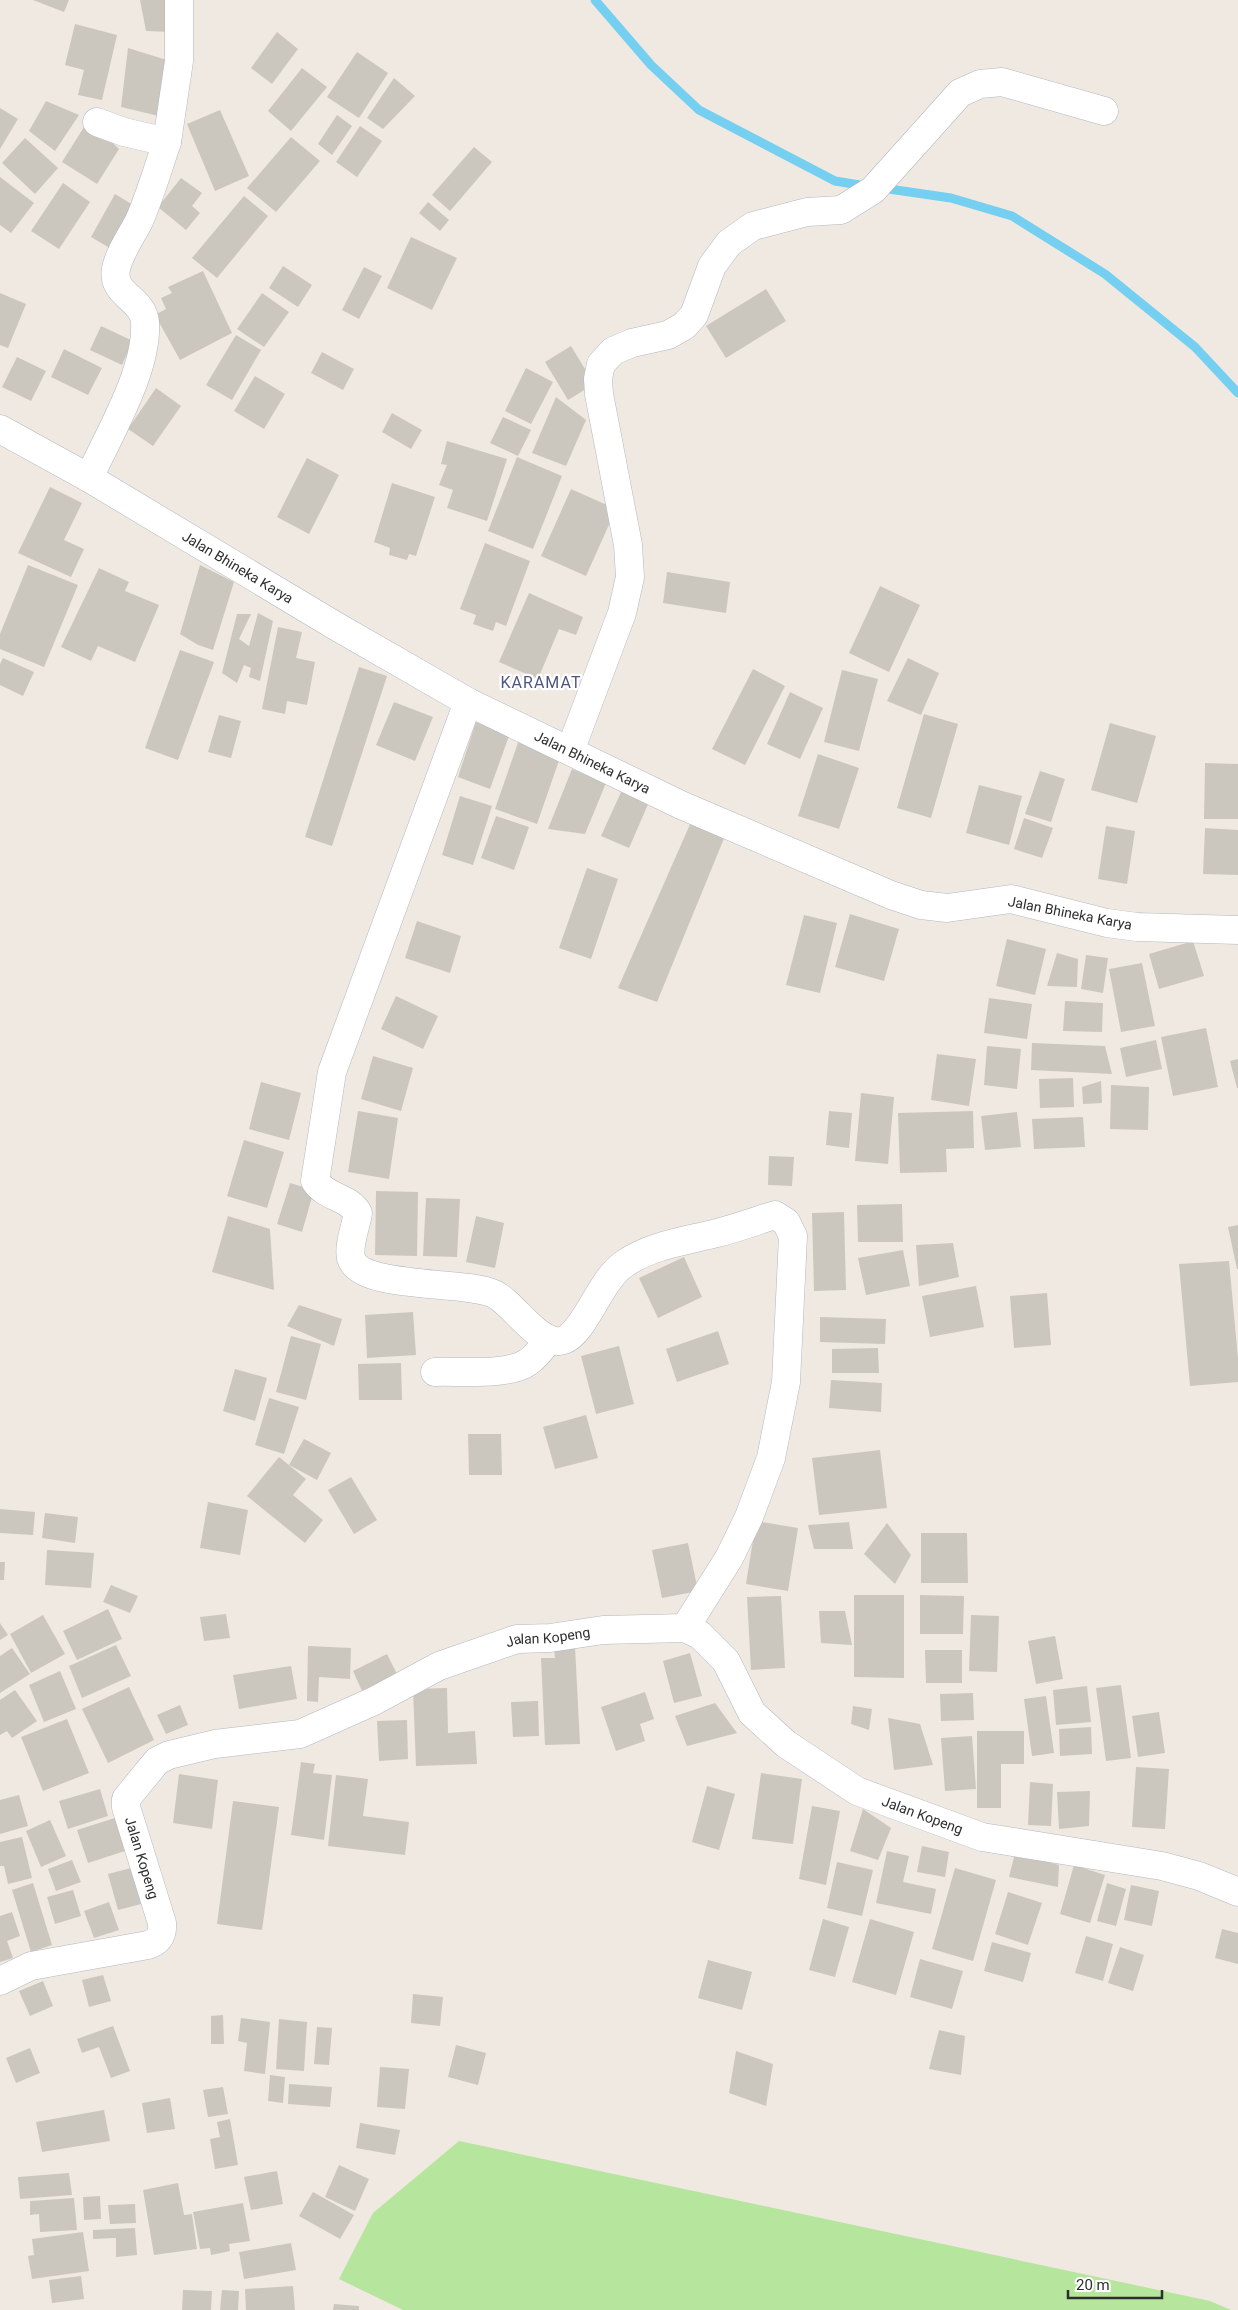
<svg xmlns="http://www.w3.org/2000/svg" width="1238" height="2310" viewBox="0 0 1238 2310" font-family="Roboto,sans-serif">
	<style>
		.green { fill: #b6e59e }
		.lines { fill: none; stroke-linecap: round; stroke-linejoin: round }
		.stream { stroke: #75cff0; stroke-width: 9 }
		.building { fill: #cbc7bf }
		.minor-casing { stroke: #b4b7c1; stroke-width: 29 }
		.minor { stroke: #fff; stroke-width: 28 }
		.labels { text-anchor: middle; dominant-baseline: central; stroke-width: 4.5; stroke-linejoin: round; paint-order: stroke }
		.street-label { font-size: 14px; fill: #2e2e2e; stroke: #fff }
		.quarter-label { font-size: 16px; letter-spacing: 1px; fill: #4d5680; stroke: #fff }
	</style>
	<rect width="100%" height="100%" fill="#efe9e1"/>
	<polygon class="green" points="459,2141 1210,2301 1231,2310 403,2310 339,2279 373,2213"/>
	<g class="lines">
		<g class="stream">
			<polyline points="595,0 651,65 699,110 835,181 866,186"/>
			<polyline points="882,188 951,198 1012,216 1105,274 1195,347 1238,393"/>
		</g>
	</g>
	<g class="building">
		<polygon points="33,0 69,0 64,12"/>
		<polygon points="140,0 172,0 171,32 146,31"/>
		<polygon points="75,24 117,35 102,100 78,95 84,70 65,65"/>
		<polygon points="277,32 298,49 272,84 251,68"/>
		<polygon points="128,48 170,61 163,117 121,107"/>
		<polygon points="357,52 388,73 359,118 327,97"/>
		<polygon points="302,68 327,87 291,131 268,111"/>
		<polygon points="394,78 415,96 383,129 367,118"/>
		<polygon points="46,101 79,115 55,151 29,131"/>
		<polygon points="0,108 18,119 0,149"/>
		<polygon points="220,110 249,176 215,191 187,124"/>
		<polygon points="337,115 352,126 332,155 318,144"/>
		<polygon points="93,124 119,149 97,184 62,162 84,127"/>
		<polygon points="360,126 382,141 357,177 336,162"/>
		<polygon points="291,137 320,161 276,212 247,188"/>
		<polygon points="25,138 58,168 35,194 2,163"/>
		<polygon points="474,147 492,162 450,211 432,195"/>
		<polygon points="0,177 34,203 11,233 0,225"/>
		<polygon points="181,178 202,193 192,206 200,213 186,230 158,207"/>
		<polygon points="63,183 90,202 59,249 31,231"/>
		<polygon points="115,194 138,208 113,250 91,237"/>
		<polygon points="244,196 268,216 217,278 192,258"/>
		<polygon points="428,202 449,220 440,231 419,213"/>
		<polygon points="411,237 457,258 432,310 387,288"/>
		<polygon points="283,266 312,285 298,307 269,288"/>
		<polygon points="364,267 382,276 359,319 342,310"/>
		<polygon points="203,271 232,333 180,360 155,315 166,309 161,298 172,293 168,287"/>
		<polygon points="766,289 786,321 726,358 706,326"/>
		<polygon points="0,293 26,304 8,348 0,345"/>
		<polygon points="262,293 289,312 264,347 237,329"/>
		<polygon points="101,326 133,341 122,365 90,350"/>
		<polygon points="236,335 261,350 232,400 206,385"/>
		<polygon points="571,346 594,384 568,400 545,362"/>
		<polygon points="64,349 102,368 88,395 51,377"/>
		<polygon points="322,352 354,369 343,390 311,373"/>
		<polygon points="17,357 46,371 31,401 2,387"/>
		<polygon points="526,368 553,382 531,424 505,411"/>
		<polygon points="255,376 285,394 264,429 234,411"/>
		<polygon points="156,388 181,406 153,446 128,429"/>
		<polygon points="556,397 586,420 566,466 532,453"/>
		<polygon points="392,413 422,430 411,449 382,432"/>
		<polygon points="503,417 531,430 518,456 490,443"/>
		<polygon points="447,441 507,459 487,521 447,508 453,490 439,485 447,465 441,464"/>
		<polygon points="517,457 562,476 533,549 488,531"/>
		<polygon points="307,458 339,475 309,534 277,517"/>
		<polygon points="392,483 435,497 416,556 409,554 407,560 389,555 390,548 374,542"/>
		<polygon points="50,487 82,503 64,540 84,549 71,577 18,553"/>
		<polygon points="571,489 616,509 586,576 541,556"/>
		<polygon points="485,543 530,561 506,626 496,622 493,631 473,624 476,615 460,609"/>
		<polygon points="28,565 78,585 44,667 0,649 0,634"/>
		<polygon points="200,565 234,582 213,650 198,645 180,634"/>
		<polygon points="99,568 129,582 125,591 159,605 135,662 98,646 91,661 61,647"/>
		<polygon points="667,572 730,582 726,613 663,603"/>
		<polygon points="880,586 920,605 889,672 849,653"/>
		<polygon points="529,593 583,617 576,635 559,629 538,679 499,662"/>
		<polygon points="258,613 273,621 260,681 249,677 251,668 244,665 237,683 222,673 237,614 251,614 239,639 249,646"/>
		<polygon points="278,627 302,632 296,658 315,662 307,705 287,701 285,714 262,709"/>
		<polygon points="180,650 214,662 178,760 145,748"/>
		<polygon points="3,658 34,672 23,696 0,685 0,664"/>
		<polygon points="908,658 939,673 921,715 887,701"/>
		<polygon points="359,667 387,676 332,846 305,837"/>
		<polygon points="753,669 785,686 745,765 712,749"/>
		<polygon points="842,670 878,679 859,751 824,742"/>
		<polygon points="790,692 823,708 800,759 767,744"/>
		<polygon points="394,702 433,717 415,761 376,745"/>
		<polygon points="924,714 958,724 931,818 897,808"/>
		<polygon points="219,715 241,721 231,758 208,752"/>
		<polygon points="476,722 509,736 490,789 458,777"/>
		<polygon points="1110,723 1156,736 1137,803 1091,790"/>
		<polygon points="521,734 563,749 537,824 495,809"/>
		<polygon points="818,754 859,768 839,829 798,816"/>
		<polygon points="1205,763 1238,764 1238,819 1204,819"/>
		<polygon points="572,769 606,783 585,834 548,829"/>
		<polygon points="1040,771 1065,779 1051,822 1025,814"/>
		<polygon points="979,785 1022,796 1009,845 966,833"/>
		<polygon points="622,790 649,802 629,848 601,836"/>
		<polygon points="460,796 492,806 473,865 442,855"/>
		<polygon points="496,816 529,827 514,870 481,858"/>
		<polygon points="1024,818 1053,828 1042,858 1014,849"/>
		<polygon points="691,822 725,836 657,1002 618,988"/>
		<polygon points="1106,826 1135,831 1127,884 1098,879"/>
		<polygon points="1205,828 1238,830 1238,875 1203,874"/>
		<polygon points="587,868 618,879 591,959 559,948"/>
		<polygon points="850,914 899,929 884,981 835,967"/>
		<polygon points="804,915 837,923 820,993 786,985"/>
		<polygon points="417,921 461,936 450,973 405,958"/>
		<polygon points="1007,939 1046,949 1035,995 996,986"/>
		<polygon points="1193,941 1204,976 1159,989 1149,954"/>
		<polygon points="1057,953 1078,959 1077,987 1047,986"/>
		<polygon points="1086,955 1108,958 1103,993 1081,989"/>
		<polygon points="1142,963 1155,1026 1121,1032 1109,969"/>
		<polygon points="396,996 438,1016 423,1049 381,1029"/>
		<polygon points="989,998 1032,1004 1027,1039 984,1033"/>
		<polygon points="1065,1001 1103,1003 1102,1032 1063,1031"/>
		<polygon points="1206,1028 1218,1087 1173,1096 1161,1037"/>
		<polygon points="1156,1040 1162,1069 1126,1077 1120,1048"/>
		<polygon points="1032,1043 1105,1046 1112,1074 1031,1070"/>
		<polygon points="987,1046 1021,1049 1017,1089 984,1085"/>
		<polygon points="937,1054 976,1059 969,1106 931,1100"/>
		<polygon points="373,1056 413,1068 401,1111 361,1099"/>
		<polygon points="1238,1059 1238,1088 1237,1088 1230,1061"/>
		<polygon points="1073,1078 1074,1107 1040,1108 1039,1079"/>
		<polygon points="1101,1081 1102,1103 1083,1104 1082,1087"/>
		<polygon points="261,1082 301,1093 289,1140 249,1129"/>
		<polygon points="1111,1085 1149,1087 1148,1130 1110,1129"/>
		<polygon points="861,1093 894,1097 888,1164 855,1161"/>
		<polygon points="358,1111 398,1118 389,1179 348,1172"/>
		<polygon points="829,1111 852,1113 849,1148 826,1145"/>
		<polygon points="973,1111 974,1148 946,1149 947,1172 900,1173 898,1113"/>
		<polygon points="1017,1112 1021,1147 985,1150 981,1116"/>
		<polygon points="1083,1117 1085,1147 1034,1149 1032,1119"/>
		<polygon points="244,1140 284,1152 267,1208 227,1196"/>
		<polygon points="769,1156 794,1157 792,1186 768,1185"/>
		<polygon points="290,1183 314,1190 302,1232 277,1224"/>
		<polygon points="376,1191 418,1192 417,1256 375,1255"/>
		<polygon points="426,1198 460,1199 457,1257 423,1256"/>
		<polygon points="902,1204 903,1242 858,1242 857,1205"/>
		<polygon points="844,1212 846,1290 814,1291 812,1213"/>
		<polygon points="228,1216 270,1229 274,1290 212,1272"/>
		<polygon points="476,1216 504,1223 495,1268 466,1262"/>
		<polygon points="1238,1225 1238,1269 1237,1269 1228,1227"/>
		<polygon points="953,1243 959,1277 919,1286 916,1245"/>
		<polygon points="903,1250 910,1286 866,1295 858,1258"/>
		<polygon points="684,1257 702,1297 658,1318 639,1278"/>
		<polygon points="1229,1261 1238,1358 1238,1382 1190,1386 1179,1264"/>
		<polygon points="976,1286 984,1327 930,1337 922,1296"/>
		<polygon points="1047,1293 1051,1345 1014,1348 1010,1296"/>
		<polygon points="299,1305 342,1319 334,1346 287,1326"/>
		<polygon points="413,1312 416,1355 367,1358 365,1315"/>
		<polygon points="820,1317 886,1319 885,1344 820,1342"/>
		<polygon points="718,1331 729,1364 677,1382 666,1349"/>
		<polygon points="291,1336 321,1344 306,1400 276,1392"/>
		<polygon points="619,1346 634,1404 596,1414 581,1356"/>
		<polygon points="878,1348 879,1373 832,1373 832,1349"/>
		<polygon points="401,1363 402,1400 359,1400 358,1364"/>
		<polygon points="235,1369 267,1378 255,1421 223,1411"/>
		<polygon points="831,1380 882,1383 881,1412 829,1408"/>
		<polygon points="269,1398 299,1407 284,1454 255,1445"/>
		<polygon points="586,1415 598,1458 555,1469 543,1427"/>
		<polygon points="468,1434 501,1434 502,1475 469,1475"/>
		<polygon points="304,1439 331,1453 317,1480 289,1465"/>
		<polygon points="880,1450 887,1508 819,1515 812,1458"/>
		<polygon points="279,1457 306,1479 293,1495 323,1520 305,1543 247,1496"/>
		<polygon points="351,1477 377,1520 354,1534 328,1490"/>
		<polygon points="208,1502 248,1510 240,1555 200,1548"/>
		<polygon points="0,1509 35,1512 33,1535 0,1533"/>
		<polygon points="45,1513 78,1517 75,1543 42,1538"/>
		<polygon points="756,1521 798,1528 788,1591 746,1584"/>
		<polygon points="849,1522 853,1549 814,1549 808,1525"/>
		<polygon points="887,1523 911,1555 895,1584 864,1554"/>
		<polygon points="921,1533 967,1533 968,1583 921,1583"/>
		<polygon points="688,1543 698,1591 662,1598 652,1550"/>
		<polygon points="47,1550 94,1553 91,1588 45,1585"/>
		<polygon points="0,1562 5,1562 4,1580 0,1580"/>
		<polygon points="111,1585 138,1596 130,1613 103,1602"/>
		<polygon points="854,1595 904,1595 904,1678 854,1677"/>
		<polygon points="920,1595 964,1596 963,1634 920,1634"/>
		<polygon points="781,1596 785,1668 751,1670 747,1597"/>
		<polygon points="108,1609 122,1639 77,1660 63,1631"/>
		<polygon points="819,1611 845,1611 852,1645 821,1643"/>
		<polygon points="226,1614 230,1638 204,1641 200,1617"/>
		<polygon points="43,1615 65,1654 31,1673 10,1634"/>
		<polygon points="971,1615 999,1616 997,1672 969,1671"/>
		<polygon points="0,1623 8,1635 0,1640"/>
		<polygon points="1055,1636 1063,1679 1036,1684 1028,1641"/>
		<polygon points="116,1645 131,1676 82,1698 69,1666"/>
		<polygon points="308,1646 351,1648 350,1679 319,1677 318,1702 307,1701"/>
		<polygon points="575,1647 580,1744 545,1745 541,1658 555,1658 554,1648"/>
		<polygon points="12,1648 30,1674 0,1693 0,1656"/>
		<polygon points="925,1650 962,1650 962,1683 926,1683"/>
		<polygon points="690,1653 702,1696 674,1703 663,1661"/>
		<polygon points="387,1654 397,1674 362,1691 353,1671"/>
		<polygon points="291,1666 297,1699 239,1709 233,1675"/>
		<polygon points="60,1671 76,1709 44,1722 29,1685"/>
		<polygon points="1121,1685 1131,1758 1106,1761 1096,1688"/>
		<polygon points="1087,1686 1091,1722 1056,1725 1053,1690"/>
		<polygon points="129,1687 154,1740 108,1763 82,1709"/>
		<polygon points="447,1688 448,1733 475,1731 477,1764 416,1766 413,1689"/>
		<polygon points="15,1690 37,1721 12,1738 7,1731 0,1735 0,1700"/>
		<polygon points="645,1692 654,1719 640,1724 645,1741 616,1751 601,1707"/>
		<polygon points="973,1693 974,1720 941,1721 940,1694"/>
		<polygon points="1046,1696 1054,1753 1032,1756 1024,1699"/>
		<polygon points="538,1701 539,1736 513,1737 511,1702"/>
		<polygon points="715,1703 737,1733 687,1746 675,1716"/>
		<polygon points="180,1705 188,1725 166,1734 157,1715"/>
		<polygon points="853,1706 872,1709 869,1730 851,1724"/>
		<polygon points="1159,1712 1165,1753 1138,1757 1132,1716"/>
		<polygon points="888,1718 920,1724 933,1765 894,1770"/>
		<polygon points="67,1719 89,1773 43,1791 21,1737"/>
		<polygon points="407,1720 408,1759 379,1761 377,1721"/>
		<polygon points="1091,1727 1092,1754 1060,1756 1059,1729"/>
		<polygon points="977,1731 1024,1731 1024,1764 1001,1764 1001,1808 977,1808"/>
		<polygon points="972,1736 976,1789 945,1791 941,1738"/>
		<polygon points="301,1762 315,1764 313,1773 332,1775 324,1840 291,1835"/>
		<polygon points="1136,1767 1169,1769 1165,1829 1132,1827"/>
		<polygon points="761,1773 802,1779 793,1844 752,1839"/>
		<polygon points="179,1774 218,1780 212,1829 173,1823"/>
		<polygon points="336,1775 368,1779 363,1816 409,1822 405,1855 328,1846"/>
		<polygon points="1030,1782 1053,1784 1051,1826 1028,1825"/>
		<polygon points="707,1786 735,1794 719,1850 692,1842"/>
		<polygon points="100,1789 108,1816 68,1829 59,1801"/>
		<polygon points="1090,1791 1089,1826 1059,1829 1057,1792"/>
		<polygon points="19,1795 28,1826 0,1834 0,1800"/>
		<polygon points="233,1801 279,1807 262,1930 217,1924"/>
		<polygon points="812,1806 840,1811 826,1885 799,1879"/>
		<polygon points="863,1809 891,1828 878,1860 850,1851"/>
		<polygon points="118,1817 128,1850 88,1863 77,1830"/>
		<polygon points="50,1820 66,1856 41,1867 26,1831"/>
		<polygon points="22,1837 32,1878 8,1884 4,1866 0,1866 0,1842"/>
		<polygon points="922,1846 949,1852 945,1877 917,1872"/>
		<polygon points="887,1851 909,1856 903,1882 936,1889 931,1914 876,1903"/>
		<polygon points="1015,1853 1059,1865 1058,1887 1009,1877"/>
		<polygon points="72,1860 81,1882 56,1891 48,1869"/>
		<polygon points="837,1862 873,1870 862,1916 827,1908"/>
		<polygon points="1074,1865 1105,1875 1090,1923 1060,1914"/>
		<polygon points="131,1868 141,1904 118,1910 108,1874"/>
		<polygon points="955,1868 996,1880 973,1961 932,1949"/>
		<polygon points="33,1883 52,1945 31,1952 12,1890"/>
		<polygon points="1107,1883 1126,1889 1116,1926 1097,1921"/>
		<polygon points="1131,1885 1159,1891 1152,1926 1124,1920"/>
		<polygon points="73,1890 81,1916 55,1924 47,1897"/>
		<polygon points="1008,1892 1042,1903 1028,1945 995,1934"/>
		<polygon points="109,1902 119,1930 94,1938 84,1911"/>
		<polygon points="12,1912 20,1936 7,1941 13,1958 0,1962 0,1916"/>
		<polygon points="823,1919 849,1927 835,1977 809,1970"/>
		<polygon points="870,1919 914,1932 896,1995 852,1982"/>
		<polygon points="1222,1929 1238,1933 1238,1964 1215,1958"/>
		<polygon points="1086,1936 1113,1944 1103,1981 1075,1973"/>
		<polygon points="992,1942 1031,1953 1023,1982 984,1971"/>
		<polygon points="1120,1947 1144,1955 1133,1991 1108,1983"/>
		<polygon points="920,1959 963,1971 952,2009 910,1997"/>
		<polygon points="708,1960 752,1972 742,2010 698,1998"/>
		<polygon points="103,1975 111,2001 89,2007 82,1980"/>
		<polygon points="43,1981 53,2006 30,2016 19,1991"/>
		<polygon points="413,1994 443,1997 440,2026 411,2023"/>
		<polygon points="223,2015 224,2044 211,2044 211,2016"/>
		<polygon points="241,2018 270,2022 265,2074 244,2071 247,2043 238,2041"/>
		<polygon points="279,2019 307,2022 304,2071 276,2069"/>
		<polygon points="113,2026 130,2071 111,2078 99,2047 82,2053 77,2039"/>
		<polygon points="317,2027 332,2028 329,2065 314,2064"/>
		<polygon points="939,2030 965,2036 961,2075 929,2069"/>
		<polygon points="456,2045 486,2053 478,2085 448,2077"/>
		<polygon points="30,2048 40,2073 16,2083 6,2058"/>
		<polygon points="736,2051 773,2064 766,2106 729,2093"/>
		<polygon points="380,2067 409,2069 405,2109 377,2107"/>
		<polygon points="270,2075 285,2077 283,2103 268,2101"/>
		<polygon points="289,2084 332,2087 330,2107 288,2104"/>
		<polygon points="223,2087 228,2114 208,2117 203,2090"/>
		<polygon points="170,2098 175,2129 147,2133 142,2103"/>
		<polygon points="104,2110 110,2141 42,2152 36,2122"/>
		<polygon points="230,2119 238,2165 215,2169 210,2139 220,2137 217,2122"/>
		<polygon points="360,2123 400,2130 395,2155 356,2148"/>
		<polygon points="339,2165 369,2179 355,2211 325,2197"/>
		<polygon points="277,2171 283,2204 251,2210 244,2177"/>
		<polygon points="69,2173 72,2195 20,2199 18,2177"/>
		<polygon points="178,2183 184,2215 192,2214 197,2249 154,2255 143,2190"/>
		<polygon points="313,2192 354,2215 340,2239 299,2216"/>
		<polygon points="100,2196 101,2219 84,2220 83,2197"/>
		<polygon points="74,2198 77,2230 40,2232 39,2214 30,2215 30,2201"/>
		<polygon points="243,2203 250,2241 229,2244 230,2251 211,2255 210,2248 200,2249 193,2212"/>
		<polygon points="135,2204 136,2223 110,2224 108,2205"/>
		<polygon points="135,2228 137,2255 116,2257 116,2238 93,2239 93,2230"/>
		<polygon points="83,2232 89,2271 32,2279 28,2256 34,2255 32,2239"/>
		<polygon points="291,2243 296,2270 244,2279 239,2252"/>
		<polygon points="81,2276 84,2299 52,2303 49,2280"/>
		<polygon points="293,2286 295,2310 246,2310 245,2289"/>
		<polygon points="183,2290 212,2291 211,2310 182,2310"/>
		<polygon points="222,2290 239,2291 238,2310 220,2310"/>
		<polygon points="334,2304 359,2306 359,2310 333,2310"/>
	</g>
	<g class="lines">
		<g class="minor-casing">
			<g id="minor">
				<polyline points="167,142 179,61 179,0"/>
				<path id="s1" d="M0,429L89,478L334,625L468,702L681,805L891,895L921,905L947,908L1011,899L1107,923L1137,927L1238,930"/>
				<path d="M89,478C109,434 148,370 145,322C143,298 111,295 116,269C119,253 132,235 139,221C150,196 158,168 167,142L124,132L97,122"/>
				<path d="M468,702L332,1072L315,1181C326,1198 348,1196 358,1213C356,1226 348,1245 351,1258C360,1290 465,1280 494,1294C514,1303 540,1349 564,1340C585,1332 600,1280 624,1264C651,1245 686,1241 717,1233C737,1228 756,1221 775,1215L786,1222L793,1236L786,1382L771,1458L749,1517L729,1558L685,1628"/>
				<polyline points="570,751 622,613 630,577 628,545 599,394 598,379 601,364 613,351 632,343 668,335 684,326 694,315 712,266 729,243 753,226 807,212 841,210 873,190 960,93 980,84 1002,82 1104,111"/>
				<path d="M435,1372C460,1371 509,1376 528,1362C537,1356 543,1347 549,1339"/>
				<path id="s2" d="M0,1981L31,1966L148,1945C159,1941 163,1935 162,1923L126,1807V1799L130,1794L157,1761L169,1755L215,1744L300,1734L374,1701L439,1666L517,1639L550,1638L603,1630L685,1628L700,1635L726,1661L752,1713L786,1744L857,1791L982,1837L1162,1866L1199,1876L1238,1892"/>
			</g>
		</g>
		<use href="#minor" class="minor"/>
	</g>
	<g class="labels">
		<g class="street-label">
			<text stroke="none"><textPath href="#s1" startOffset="275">Jalan Bhineka Karya</textPath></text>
			<text stroke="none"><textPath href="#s1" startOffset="680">Jalan Bhineka Karya</textPath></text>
			<text transform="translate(1070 913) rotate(11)">Jalan Bhineka Karya</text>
			<text stroke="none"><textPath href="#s2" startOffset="775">Jalan Kopeng</textPath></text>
			<text stroke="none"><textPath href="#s2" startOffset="1225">Jalan Kopeng</textPath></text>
			<text transform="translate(142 1858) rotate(73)">Jalan Kopeng</text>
		</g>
		<g class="quarter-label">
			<text x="541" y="682">KARAMAT</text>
		</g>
	</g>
	<path d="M1068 2290v8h94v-8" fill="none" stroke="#2e2e2e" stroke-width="2.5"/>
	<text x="1076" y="2290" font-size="15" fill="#2e2e2e" stroke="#ffffff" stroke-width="4" paint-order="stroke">20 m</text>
</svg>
